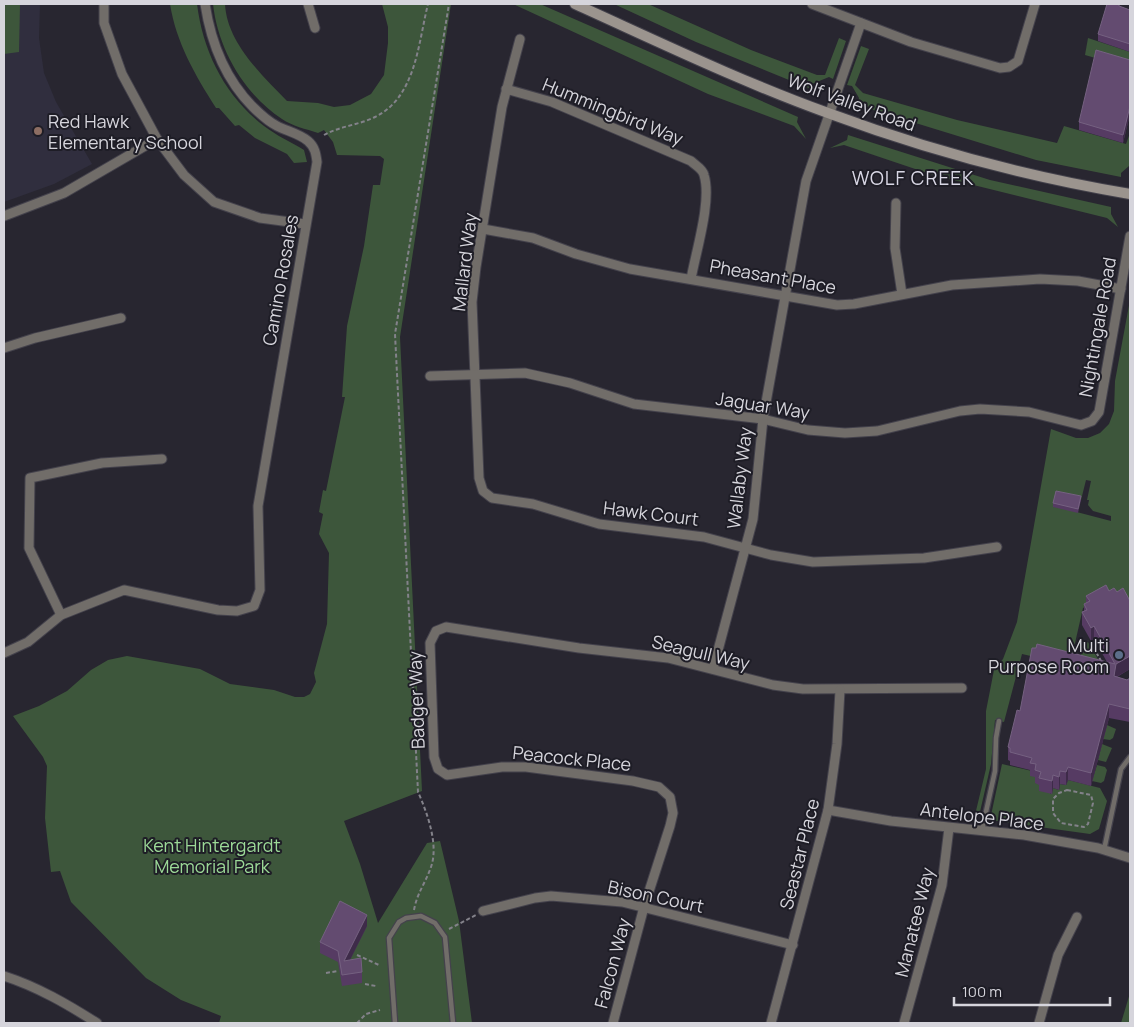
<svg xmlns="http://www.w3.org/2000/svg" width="1134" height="1027" viewBox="0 0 1134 1027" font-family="Manrope,sans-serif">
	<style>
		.built { fill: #302e3e }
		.green { fill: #3d563b; fill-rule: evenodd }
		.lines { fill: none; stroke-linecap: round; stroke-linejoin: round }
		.service-casing { stroke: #44424c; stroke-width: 7 }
		.minor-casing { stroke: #44424c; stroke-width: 11 }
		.secondary-casing { stroke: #44424c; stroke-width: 12 }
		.path { stroke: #83828a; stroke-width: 2; stroke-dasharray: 4 2.5; stroke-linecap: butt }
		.service { stroke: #716d69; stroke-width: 4.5 }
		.minor { stroke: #716d69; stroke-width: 9 }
		.secondary { stroke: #9b948e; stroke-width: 10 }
		.wall { fill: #563b63 }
		.shaded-wall { fill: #3e2b49 }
		.building { fill: #634b70; stroke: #756181 }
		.education-dot { fill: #8d6e63; stroke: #1e1d26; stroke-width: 2 }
		.service-dot { fill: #5c6f8a; stroke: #1e1d26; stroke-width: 2 }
		.labels { text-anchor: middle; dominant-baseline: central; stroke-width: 4; stroke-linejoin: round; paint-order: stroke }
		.street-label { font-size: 18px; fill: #d6d5dc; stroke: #1e1d26 }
		.poi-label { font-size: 18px; fill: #d6d5dc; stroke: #1e1d26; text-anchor: start }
		.park-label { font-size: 18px; fill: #9cd997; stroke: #1e1d26 }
		.neighbourhood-label { font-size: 19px; letter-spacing: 1px; fill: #d9d7e5; stroke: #1e1d26 }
	</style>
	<rect width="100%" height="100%" fill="#282630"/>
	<polygon class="built" points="4,4 40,4 39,38 44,73 56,102 92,164 54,184 4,202"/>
	<g class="green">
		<polygon points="4,4 20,4 19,52 4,54"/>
		<path d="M170,4H197C203,52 225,96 264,126C277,136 291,142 304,150L307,162L294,163L287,154L255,138L239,125L235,126L219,108H216C195,75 176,42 170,4Z"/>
		<path d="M213,4H225C227,43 262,75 287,101L318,103L334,107L350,105L371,94L384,75L388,43V27L382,4H451L400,337L422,791L344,821L360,864L378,923L427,843L440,841L459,921L472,1023H219L221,1016L181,1000L146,978L71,902L60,871L51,872L45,818L47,766L43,757L13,716L39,706L67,691L91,670L108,660L127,656L200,669L230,684L274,690L295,697H304L310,694L316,682L314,673L327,624L329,553L319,534L323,514L319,512L323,490L326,491L345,397H342L347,326L364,246L373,185H380L384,159L380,156L337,155L333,142L324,130L318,133C306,129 292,126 282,119C244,94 218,49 213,4Z"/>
		<polygon points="513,4 540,4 798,117 797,122 806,139 794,126 708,94"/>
		<polygon points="614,4 648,4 751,50 817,75 825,75 839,38 846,41 833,79 829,77 812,84 811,89 696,42"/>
		<polygon points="1088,38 1130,52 1130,68 1085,55"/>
		<polygon points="861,46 869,49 855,85 863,93 957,120 1057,143 1064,126 1126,144 1130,133 1129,166 1121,173 1121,177 1036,160 857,105 859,98 852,86 847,85"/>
		<polygon points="848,135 990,180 1111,207 1111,214 1118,227 1107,218 933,175 844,145 830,148 847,140"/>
		<path d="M1130,300V601L1110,596L1083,608L1070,665L1022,654L1004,722L995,720L991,764L979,816L975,815L986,769V711L994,670L1003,659L1017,622L1051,429L1076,438H1088L1100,433L1109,424L1114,411L1115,381ZM1086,480L1091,481L1087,500H1089L1088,505L1093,511L1111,516V521L1069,510L1072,498L1081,500Z"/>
		<polygon points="1088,642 1106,673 1079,665 1083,645"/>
		<polygon points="1107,725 1116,729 1113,738 1110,740 1103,739"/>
		<polygon points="1102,744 1112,748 1106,762 1098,760"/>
		<polygon points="1002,764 1032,771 1041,785 1051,794 1053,788 1059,790 1060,784 1066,785 1068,780 1100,788 1107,801 1099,829 1090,834 990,820"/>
		<polygon points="1097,765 1105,767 1107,770 1104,781 1101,783 1092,781"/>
		<polygon points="1130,993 1130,1023 1121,1023"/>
	</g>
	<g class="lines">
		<g class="service-casing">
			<g id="service">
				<polyline points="982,830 995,771 996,738 999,721"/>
				<polyline points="1104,850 1121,769 1130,757"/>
				<polyline points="395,1023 389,938 399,922 406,918 421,916 435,923 445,937 453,1023"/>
			</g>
		</g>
		<g class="minor-casing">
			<g id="minor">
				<polyline points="104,4 104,23 122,74 157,139 184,175 214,202 260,218 305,224"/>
				<polyline points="308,4 315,28"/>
				<polyline points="812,4 911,42 1000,68 1009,67 1018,61 1035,4"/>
				<polyline points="520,39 502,107 476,267 472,302 479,478 483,491 492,498 533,504 599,524 704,537 771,555 813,562 924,558 997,547"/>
				<path d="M506,89L552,102L691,161C695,165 703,169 704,175C712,201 696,251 691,279"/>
				<polyline points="896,203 895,248 902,294"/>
				<polyline points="4,216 64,193 157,139"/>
				<polyline points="483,229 533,238 576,254 630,269 837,305 854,304 952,285 1040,279 1078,281 1121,289"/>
				<polyline points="4,348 35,338 121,318"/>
				<polyline points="430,376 525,373 570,383 634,404 763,419 808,430 845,433 877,431 960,411 980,409 1029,412 1081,425 1092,421 1099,412 1130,236"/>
				<polyline points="61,615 29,548 30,478 102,463 162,459"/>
				<path d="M4,653L28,642L61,615L124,590L218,610L237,611L254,606L260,590L258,506L317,162C316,154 315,147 308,141C300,134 287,131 277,126C269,122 260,114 253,107C225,79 211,43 205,4"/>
				<polyline points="713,669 753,519 763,419 806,181 861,23"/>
				<polyline points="828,810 891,821 1024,835 1098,848 1130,858"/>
				<polyline points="483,911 535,898 551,896 622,902 793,945"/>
				<path d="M4,976C38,987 67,1004 97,1023"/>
				<polyline points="613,1023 644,907 670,826 673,813 670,797 659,787 633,781 526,767 502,767 447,775 438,769 434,757 430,643 436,631 446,627 579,648 668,658 773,685 803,689 962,688"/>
				<polyline points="771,1023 828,810 837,744 840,690"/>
				<polyline points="904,1023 942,885 949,828"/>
				<polyline points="1039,1023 1058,955 1077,917"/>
			</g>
		</g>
		<g class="secondary-casing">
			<path id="secondary" d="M575,4C659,42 742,82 828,113C925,149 1028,177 1130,194"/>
		</g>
		<g class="path">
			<path d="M324,135C340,126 359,125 375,117C416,97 418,44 428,4"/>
			<polyline points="1090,641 1101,661"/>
			<polygon points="1067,790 1091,795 1093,803 1088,824 1084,827 1061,823 1053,813 1053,799 1059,793"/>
			<path d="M414,910C417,893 426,882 431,867C439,845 427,812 418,792L395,334L449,4"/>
			<polyline points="449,929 476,915"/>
			<polyline points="357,955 379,965"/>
			<polyline points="326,973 338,971"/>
			<polyline points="365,984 376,986"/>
			<polyline points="357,1023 366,1014 380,1010"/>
		</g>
		<use href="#service" class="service"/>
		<use href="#minor" class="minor"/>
		<use href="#secondary" class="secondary"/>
	</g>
	<g class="wall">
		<polygon points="1121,7 1130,10 1130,52 1098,41 1098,34"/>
		<polygon points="1130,60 1130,114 1123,143 1079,130 1079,122"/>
		<polygon points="1081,500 1078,513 1053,507 1053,503"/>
		<polygon points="1109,591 1117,592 1130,601 1130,669 1117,677 1127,680 1130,678 1130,722 1109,718 1091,786 1068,780 1066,785 1060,784 1059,790 1053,788 1052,794 1039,791 1039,785 1035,783 1035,777 1030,776 1030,770 1010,765 1010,761 1008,760 1008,747 1020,711 1107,662 1094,639 1091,641 1082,625 1082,612 1084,611 1084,604 1086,603 1086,596"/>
		<polygon points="367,926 350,960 362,972 362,983 342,986 338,962 320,953 320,942"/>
	</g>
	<g class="shaded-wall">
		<polygon points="1130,106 1130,114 1123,143 1123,135"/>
		<polygon points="1094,626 1094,639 1091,641 1091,628"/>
		<polygon points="1130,656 1130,669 1116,677 1114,676 1116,664"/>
		<polygon points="1109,704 1109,718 1091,786 1091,773"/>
		<polygon points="1068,767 1068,780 1066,785 1066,772"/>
		<polygon points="1060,771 1060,784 1059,790 1059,777"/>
		<polygon points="1053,775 1053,788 1052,794 1052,781"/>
		<polygon points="367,915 367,926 344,972 344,961"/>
	</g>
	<g class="building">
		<polygon points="1107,4 1119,4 1119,6 1130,10 1130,44 1098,34"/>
		<polygon points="1096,50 1130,60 1130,106 1123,135 1079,122"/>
		<polygon points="1056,491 1081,496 1078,509 1053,503"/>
		<polygon points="1106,585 1109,591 1114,588 1117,592 1123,588 1130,601 1130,656 1116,664 1114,676 1127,680 1130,678 1130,709 1109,704 1091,773 1068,767 1066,772 1060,771 1059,777 1053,775 1052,781 1039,778 1041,772 1035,770 1036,764 1030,763 1032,758 1010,752 1010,748 1008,747 1017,710 1020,711 1032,648 1036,648 1037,644 1115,664 1094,626 1091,628 1082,612 1087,610 1084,604 1090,601 1086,596"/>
		<polygon points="340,901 367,915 344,961 361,958 362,972 342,975 338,951 320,942"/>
	</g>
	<circle class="education-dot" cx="38" cy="131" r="5"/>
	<circle class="service-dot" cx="1119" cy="655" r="5"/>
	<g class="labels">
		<g class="street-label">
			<text transform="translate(852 102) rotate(20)">Wolf Valley Road</text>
			<text transform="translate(613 111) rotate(22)">Hummingbird Way</text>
			<text transform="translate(464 262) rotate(-83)">Mallard Way</text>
			<text transform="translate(773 276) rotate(10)">Pheasant Place</text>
			<text transform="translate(280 280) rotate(-80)">Camino Rosales</text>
			<text transform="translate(1097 327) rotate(-80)">Nightingale Road</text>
			<text transform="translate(763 405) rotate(9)">Jaguar Way</text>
			<text transform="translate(739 478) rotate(-83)">Wallaby Way</text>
			<text transform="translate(651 513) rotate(7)">Hawk Court</text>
			<text transform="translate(701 652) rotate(13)">Seagull Way</text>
			<text transform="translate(416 700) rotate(-92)">Badger Way</text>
			<text transform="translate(572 758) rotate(6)">Peacock Place</text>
			<text transform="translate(982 816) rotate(7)">Antelope Place</text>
			<text transform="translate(799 854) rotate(-76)">Seastar Place</text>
			<text transform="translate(656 896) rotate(12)">Bison Court</text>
			<text transform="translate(914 922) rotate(-76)">Manatee Way</text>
			<text transform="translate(612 963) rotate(-75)">Falcon Way</text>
		</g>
		<g class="poi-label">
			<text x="48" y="121">Red Hawk<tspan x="48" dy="21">Elementary School</tspan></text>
			<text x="1109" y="645" text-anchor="end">Multi<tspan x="1109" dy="21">Purpose Room</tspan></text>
		</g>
		<g class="park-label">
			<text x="212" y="845">Kent Hintergardt<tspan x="212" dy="21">Memorial Park</tspan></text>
		</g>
		<g class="neighbourhood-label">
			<text x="913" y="178">WOLF CREEK</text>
		</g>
	</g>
	<rect width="1134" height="1027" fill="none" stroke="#d6d5dc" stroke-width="10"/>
	<path d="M954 997v8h156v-8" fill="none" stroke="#d6d5dc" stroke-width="2.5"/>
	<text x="962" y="997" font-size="15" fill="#d6d5dc" stroke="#1e1d26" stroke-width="4" paint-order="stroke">100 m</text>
</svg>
